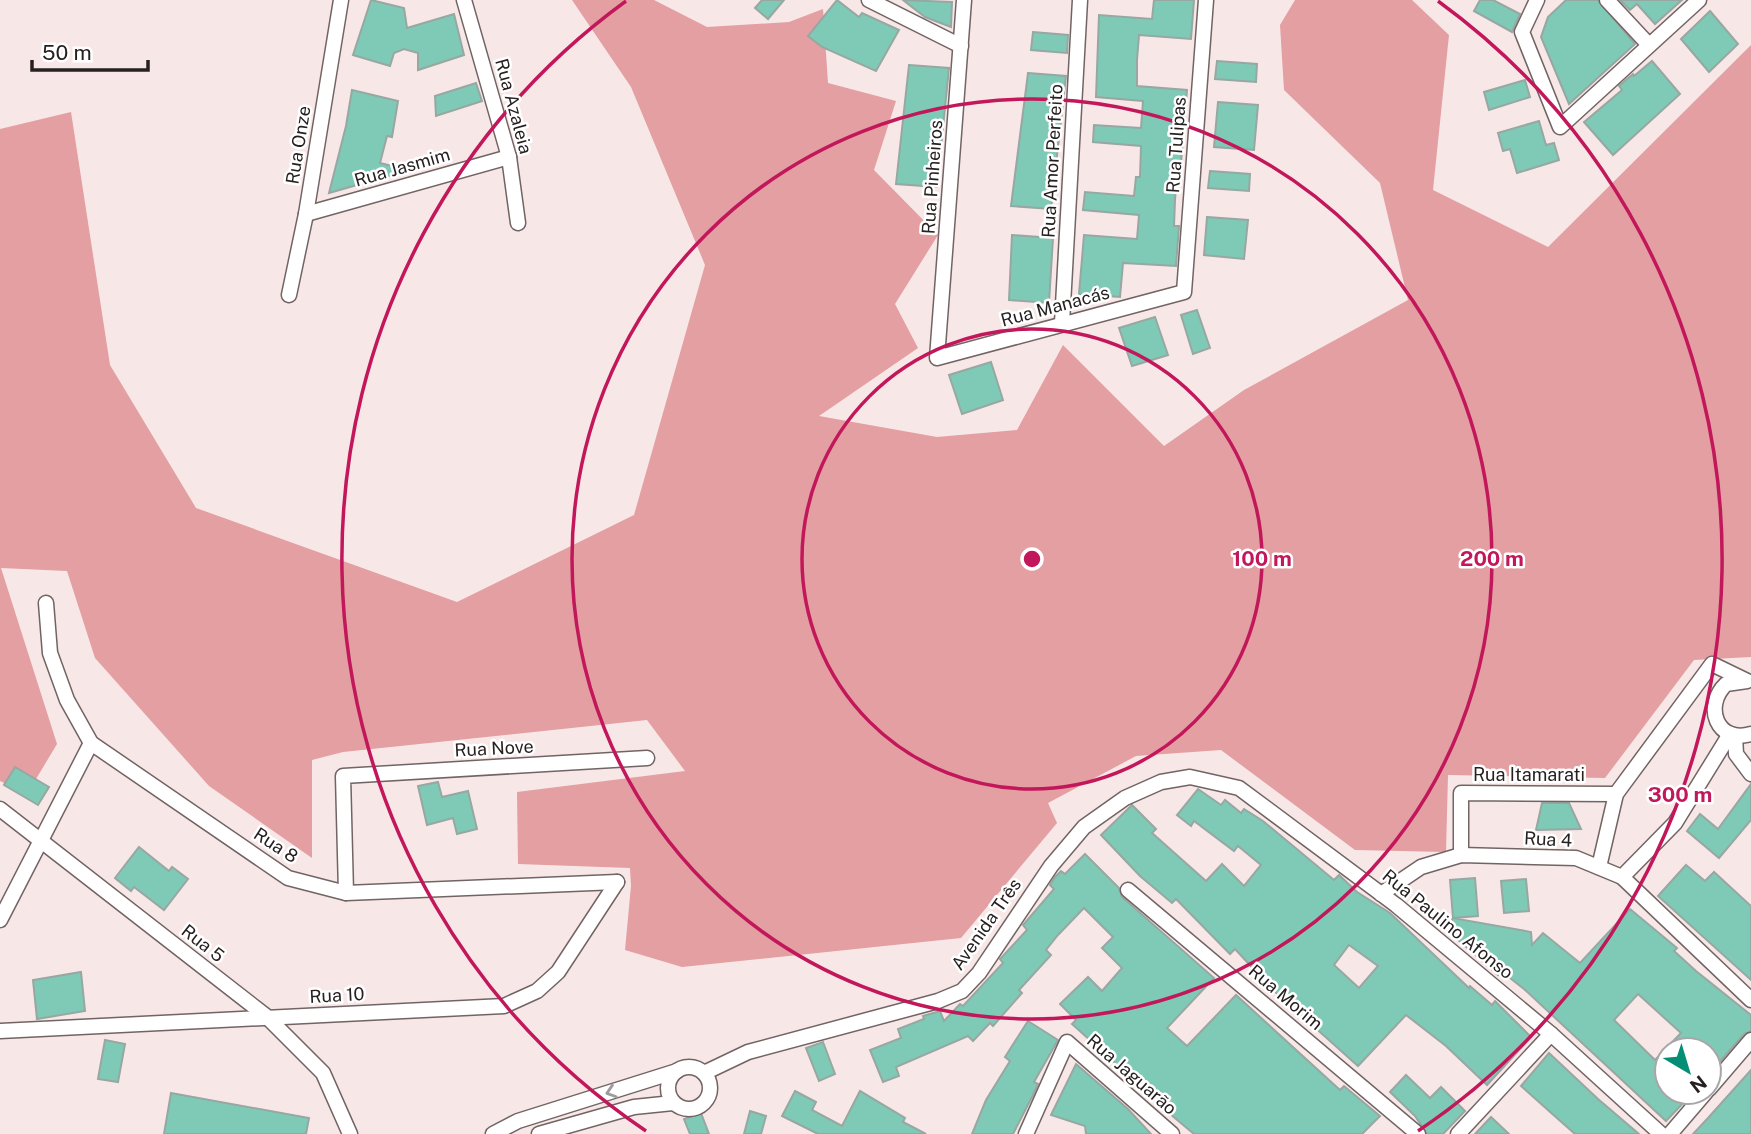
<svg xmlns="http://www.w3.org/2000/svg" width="1751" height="1134" viewBox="0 0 1751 1134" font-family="'Public Sans',sans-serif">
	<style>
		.forest { fill: #e39fa1 }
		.building { fill: #7fcab6; stroke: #97a7a2; stroke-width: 2; fill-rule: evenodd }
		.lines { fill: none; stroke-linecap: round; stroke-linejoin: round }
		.minor-casing { stroke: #726464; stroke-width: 17 }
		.minor { stroke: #fff; stroke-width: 14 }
		.oneway { stroke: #9d9b9b }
		.ring { fill: none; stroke: #c2185b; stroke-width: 3.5 }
		.labels { text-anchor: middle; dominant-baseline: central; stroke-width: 5; stroke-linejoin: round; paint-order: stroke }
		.street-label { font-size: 18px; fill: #262020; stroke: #fff }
		.centre { fill: #c2185b; stroke: #fff; stroke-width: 3.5 }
		.ring-label { font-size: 21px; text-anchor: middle; font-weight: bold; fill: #c2185b; stroke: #fff; stroke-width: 5; stroke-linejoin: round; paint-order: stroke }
	</style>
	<rect width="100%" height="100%" fill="#f8e7e7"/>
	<polygon class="forest" points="572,0 654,0 707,27 789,22 823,9 828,83 896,101 874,170 938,235 895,304 918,348 819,416 937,437 1017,430 1063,345 1164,446 1244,390 1408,300 1380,183 1284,90 1280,25 1295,0 1412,0 1449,35 1433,190 1548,247 1751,45 1751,657 1694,660 1605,778 1448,775 1446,852 1355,850 1221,750 1136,756 1048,803 1057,823 961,938 682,967 625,950 631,886 630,868 518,864 517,792 685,771 647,720 343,752 312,760 312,858 209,786 95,658 67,571 1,568 57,744 27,794 0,781 0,129 71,112 110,365 196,508 457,602 634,515 705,265 631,87"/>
	<g class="building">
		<polygon points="371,0 404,8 407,28 454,14 464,55 418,70 418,53 404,49 394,53 390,66 353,55"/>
		<polygon points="762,0 784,0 768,19 755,8"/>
		<polygon points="837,0 859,17 862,13 899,30 876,71 822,47 808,36"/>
		<polygon points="903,0 952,2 951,27 925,17"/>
		<polygon points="1154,0 1194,0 1191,39 1139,35 1137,60 1137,86 1187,90 1180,175 1177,175 1175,200 1174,226 1179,226 1176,266 1123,263 1120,297 1079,294 1084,235 1137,239 1139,215 1083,210 1085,192 1134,196 1136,177 1140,177 1141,146 1093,142 1094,125 1141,128 1143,101 1096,97 1099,15 1152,19"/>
		<polygon points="1480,0 1493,0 1520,14 1512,32 1474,11"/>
		<polygon points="1566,0 1598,0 1635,44 1569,104 1541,37 1548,17"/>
		<polygon points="1620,0 1682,0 1655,24 1637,4 1630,10"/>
		<polygon points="1710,11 1738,44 1709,72 1681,39"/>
		<polygon points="1033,32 1068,35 1067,53 1031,50"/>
		<polygon points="1217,61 1257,64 1256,82 1215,79"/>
		<polygon points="1652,61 1680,94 1613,155 1584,122 1622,90 1619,86 1633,74 1634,76"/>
		<polygon points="909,65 949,68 937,187 896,184"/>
		<polygon points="1028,73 1066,76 1051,209 1011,206"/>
		<polygon points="1525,80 1530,97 1489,110 1484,92"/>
		<polygon points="476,83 482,101 436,116 435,96"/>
		<polygon points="352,90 398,101 392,137 387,136 380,163 409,170 329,193 346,126"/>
		<polygon points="1218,102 1258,105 1254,150 1214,147"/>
		<polygon points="1539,121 1546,145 1554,143 1559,160 1517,173 1510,149 1503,151 1498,133"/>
		<polygon points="1210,171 1250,174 1249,191 1208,188"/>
		<polygon points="1207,217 1248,220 1244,259 1204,255"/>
		<polygon points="1012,235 1053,238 1049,303 1009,300"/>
		<polygon points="1197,310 1210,348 1193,354 1181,315"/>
		<polygon points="1155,317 1168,355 1132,366 1119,328"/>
		<polygon points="991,362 1003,400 962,414 949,375"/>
		<polygon points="15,767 49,787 38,805 4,785"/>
		<polygon points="438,782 442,797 468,791 477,829 457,834 453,818 427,825 418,786"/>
		<polygon points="1751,784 1751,820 1719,858 1687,831 1700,814 1718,829"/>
		<path d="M1198,789L1221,805L1225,800L1241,813L1244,809L1263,821L1334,880L1339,875L1357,892L1390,913L1469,988L1470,986L1492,1005L1495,1001L1531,1037L1487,1085L1446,1046L1406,1015L1358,1066L1273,990L1235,949L1230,954L1176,899L1172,903L1140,876L1101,835L1132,805L1156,829L1152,833L1206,881L1222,864L1244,886L1261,865L1238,846L1234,851L1194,821L1191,826L1177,815ZM1349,945L1378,966L1359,988L1334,965Z"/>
		<polygon points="1542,803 1569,803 1581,829 1536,830"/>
		<polygon points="139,847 169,871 172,867 188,879 164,910 134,887 131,891 115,878"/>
		<polygon points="1085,854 1119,888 1122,897 1214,978 1167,1028 1187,1046 1236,995 1340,1090 1344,1086 1380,1116 1362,1134 1194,1134 1121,1073 1123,1070 1072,1024 1076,1020 1060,1004 1088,977 1102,991 1122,968 1102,948 1113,937 1084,908 1058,935 1046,950 1051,955 1019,990 1022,993 993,1026 990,1023 973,1041 968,1036 896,1067 899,1076 883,1082 870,1050 901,1038 898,1029 924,1019 923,1016 940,1011 944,1021 960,1004 963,1006 1003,963 1000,959 1027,930 1023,925 1054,889 1050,885 1055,877 1061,871 1065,874"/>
		<polygon points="1686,865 1705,881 1714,872 1751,906 1751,980 1658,896"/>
		<polygon points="1475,878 1478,916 1453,918 1450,880"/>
		<polygon points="1526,879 1529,911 1504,913 1501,881"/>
		<path d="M1630,909L1677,948L1674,951L1696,971L1751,1015V1031L1744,1034L1709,1074V1050H1667V1092H1682L1688,1098L1666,1121L1524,989L1501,971L1498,975L1447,930L1453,918L1531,932L1532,945L1543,933L1580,963ZM1638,994L1681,1033L1655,1060L1614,1020Z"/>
		<polygon points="81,972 85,1011 37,1019 33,980"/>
		<polygon points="1028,1021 1058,1040 1034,1082 1038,1084 1033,1095 1013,1134 972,1134 986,1100 1010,1061 1005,1057"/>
		<polygon points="105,1040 125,1044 118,1082 98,1079"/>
		<polygon points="823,1042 835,1074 819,1081 806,1048"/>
		<polygon points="1549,1053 1598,1099 1639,1134 1575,1134 1549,1111 1521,1086"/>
		<polygon points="1076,1064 1128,1109 1151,1134 1086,1134 1085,1126 1051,1115"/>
		<polygon points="1751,1070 1751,1134 1693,1134 1708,1118"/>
		<polygon points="1406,1075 1430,1098 1441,1087 1465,1111 1443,1134 1427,1134 1415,1116 1390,1092"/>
		<polygon points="795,1091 816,1102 812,1110 842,1126 860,1091 905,1118 903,1122 926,1134 818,1134 782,1116"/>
		<polygon points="171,1093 309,1118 306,1134 164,1134"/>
		<polygon points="750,1111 766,1116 761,1134 744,1134"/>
		<polygon points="701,1113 709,1134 690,1134 684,1119"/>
		<polygon points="1491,1117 1509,1134 1475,1134"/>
	</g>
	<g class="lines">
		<g class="minor-casing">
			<g id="minor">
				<polyline points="464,0 509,157 518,223"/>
				<polyline points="869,0 961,46"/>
				<polyline points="964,0 937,358 1184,292 1206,0"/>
				<polyline points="1537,0 1522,32 1560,127 1699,0"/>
				<polyline points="1607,0 1649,45"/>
				<polyline points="306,214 509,157"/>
				<polyline points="289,295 306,214 341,0"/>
				<polyline points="1062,323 1080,0"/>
				<polyline points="46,603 50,653 67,700 91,743 288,878 346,893 617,882"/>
				<path d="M1747,681L1726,684C1703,706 1717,744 1751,734"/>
				<polyline points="1735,736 1736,754 1751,774"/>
				<polyline points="0,809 266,1016 323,1073 350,1134"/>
				<polyline points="1461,855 1461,793 1616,794"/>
				<polyline points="1599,867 1616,794 1712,664 1745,680"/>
				<polyline points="1622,877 1751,1000"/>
				<polyline points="1128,890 1418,1134"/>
				<polyline points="346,893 343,776 647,758"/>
				<polyline points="1381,894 1421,867 1461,855 1576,858 1622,877 1675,823 1730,734"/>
				<polyline points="0,920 91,743"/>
				<polyline points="0,1031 504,1006 537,991 558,972 617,882"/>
				<circle cx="689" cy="1088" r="21"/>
				<polyline points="704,1073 748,1052 938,1001 962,991 979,973 1051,866 1084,827 1125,798 1161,782 1190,777 1239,788 1396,905 1551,1034 1661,1134"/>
				<polyline points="1709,1089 1751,1040"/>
				<polyline points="493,1134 518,1121 677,1071"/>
				<polyline points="539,1134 634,1107 673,1103"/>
				<polyline points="1026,1134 1067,1042 1172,1134"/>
				<polyline points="1458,1134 1551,1034"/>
				<polyline points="1670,1134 1706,1092"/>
			</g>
		</g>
		<use href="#minor" class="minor"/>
	</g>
	<defs><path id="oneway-chevron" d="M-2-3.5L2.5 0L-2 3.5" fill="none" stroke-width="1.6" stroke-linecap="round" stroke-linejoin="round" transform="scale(1.75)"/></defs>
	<use class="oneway" href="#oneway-chevron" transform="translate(611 1092) rotate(162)"/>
	<g class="ring">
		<circle cx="1032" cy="559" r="230"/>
		<circle cx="1032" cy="559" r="460"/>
		<path d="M646 1131A690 690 0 0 1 626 1M1438 1A690 690 0 0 1 1418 1131"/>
	</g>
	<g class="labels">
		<g class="street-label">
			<text transform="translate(514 106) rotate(75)">Rua Azaleia</text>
			<text transform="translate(298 145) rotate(-81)">Rua Onze</text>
			<text transform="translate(1176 145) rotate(-86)">Rua Tulipas</text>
			<text transform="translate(1052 161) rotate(-87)">Rua Amor Perfeito</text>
			<text transform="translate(402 167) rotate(-16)">Rua Jasmim</text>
			<text transform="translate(932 177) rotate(-86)">Rua Pinheiros</text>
			<text transform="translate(1055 306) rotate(-15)">Rua Manacás</text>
			<text transform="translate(494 748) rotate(-3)">Rua Nove</text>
			<text x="1529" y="774">Rua Itamarati</text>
			<text transform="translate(1548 839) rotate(3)">Rua 4</text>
			<text transform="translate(276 845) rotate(33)">Rua 8</text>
			<text transform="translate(986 924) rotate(-55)">Avenida Três</text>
			<text transform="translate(1448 924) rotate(39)">Rua Paulino Afonso</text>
			<text transform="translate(203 943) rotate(38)">Rua 5</text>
			<text transform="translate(337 995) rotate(-3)">Rua 10</text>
			<text transform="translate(1286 997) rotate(40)">Rua Morim</text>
			<text transform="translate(1132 1074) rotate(41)">Rua Jaguarão</text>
		</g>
	</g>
	<circle cx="1032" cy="559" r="10" class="centre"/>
	<g class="ring-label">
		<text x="1262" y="566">100 m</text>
		<text x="1492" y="566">200 m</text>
		<text x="1680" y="802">300 m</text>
	</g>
	<g transform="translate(1688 1071) rotate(142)"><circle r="33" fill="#ffffff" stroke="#a8a6a6" stroke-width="2"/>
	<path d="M0-5L12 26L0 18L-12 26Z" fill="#048e76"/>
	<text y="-10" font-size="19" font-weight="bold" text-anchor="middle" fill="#262020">N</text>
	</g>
	<path d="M32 60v10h116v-10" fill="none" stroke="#262020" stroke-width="3.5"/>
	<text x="42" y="60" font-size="21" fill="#262020" stroke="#ffffff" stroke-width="5" paint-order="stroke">50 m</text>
</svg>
